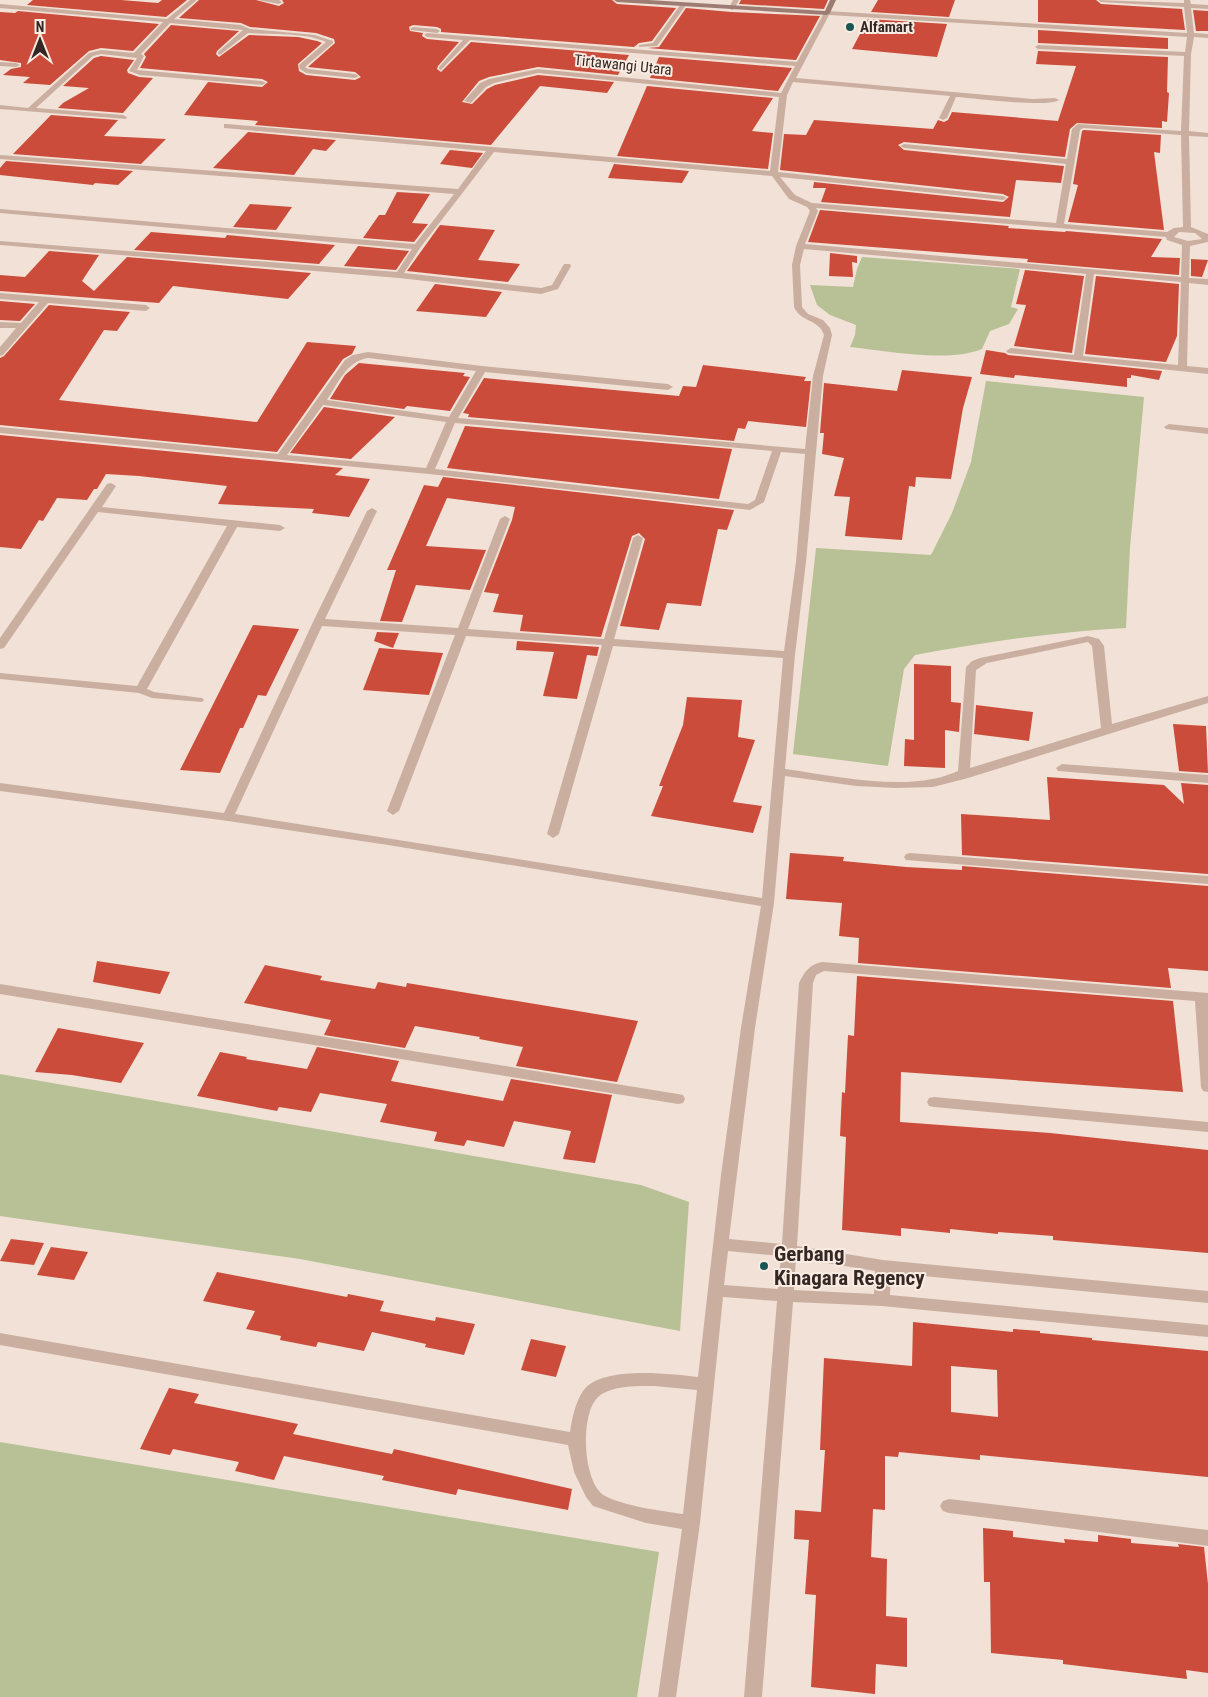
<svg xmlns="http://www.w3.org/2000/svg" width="1208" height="1697" viewBox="0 0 1208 1697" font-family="'Roboto Condensed',sans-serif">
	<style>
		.green { fill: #b7c195 }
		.building { fill: #cb4c3a; fill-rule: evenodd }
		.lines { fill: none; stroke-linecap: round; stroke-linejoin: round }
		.street { fill: #caafa1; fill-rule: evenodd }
		.secondary { fill: #9d7d73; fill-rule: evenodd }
		.poi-dot { fill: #195653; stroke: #f9ece2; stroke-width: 2 }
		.labels { text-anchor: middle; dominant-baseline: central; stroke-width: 4; stroke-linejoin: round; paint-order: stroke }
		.far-poi-label { font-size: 15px; font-weight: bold; fill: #342724; stroke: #f9ece2; text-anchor: start }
		.far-street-label { font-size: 15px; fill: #342724; stroke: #f9ece2 }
		.near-poi-label { font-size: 21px; font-weight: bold; fill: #342724; stroke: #f9ece2; text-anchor: start }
	</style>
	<rect width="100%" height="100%" fill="#f2e1d6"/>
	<g class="green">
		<path d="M862,257L1020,269L1011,307L1018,309L1009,324L990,331L982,349C948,363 887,351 850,347L855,335L856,325L830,315L817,305L810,285L853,287L857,269Z"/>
		<path d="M986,381L1144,397L1130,547L1126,628C1054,632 985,642 915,655L904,669L888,766L793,754L816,548L931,555L952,513L971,462Z"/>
		<polygon points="0,1074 641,1185 689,1202 680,1331 300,1259 0,1216"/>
		<polygon points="0,1442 659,1552 637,1697 0,1697"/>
	</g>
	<g class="building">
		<polygon points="33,0 121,0 158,3 162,0 187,0 166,17 27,5"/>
		<polygon points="199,0 256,0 279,6 284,3 282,0 612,0 617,4 676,8 652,41 639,43 634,47 441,32 441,29 437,27 413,25 409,27 410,31 423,33 422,36 427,39 459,42 438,66 437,69 441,72 471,42 629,55 618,75 538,67 489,77 479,81 462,102 472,104 487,89 495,85 538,75 614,82 607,93 540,86 491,145 255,125 258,121 184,115 208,82 262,87 268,82 262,79 140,68 146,57 144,54 171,25 239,31 217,51 216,54 219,57 249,35 298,37 317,41 322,43 298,64 299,71 306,75 355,80 361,77 355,72 308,67 335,43 334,39 316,33 250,27 241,23 179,18"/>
		<polygon points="741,0 828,0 824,9 739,4"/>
		<polygon points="878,0 955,0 949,17 871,12"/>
		<polygon points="1038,0 1096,0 1101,4 1182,9 1185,30 1038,22"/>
		<polygon points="686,8 731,12 820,16 796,60 648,48 659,47"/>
		<polygon points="1193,10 1208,11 1208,31 1196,31"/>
		<polygon points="18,11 159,24 133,51 101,48 89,51 50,85 23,83 30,77 3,75 11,69 21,67 21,63 0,60 0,12 15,13"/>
		<polygon points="868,19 947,24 937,57 852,49"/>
		<polygon points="1038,30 1168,38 1168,49 1038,43"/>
		<polygon points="1038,51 1168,57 1167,92 1169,93 1167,122 1162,121 1162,128 1077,123 1070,129 1065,157 904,142 898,145 904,150 1064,166 1061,183 1016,180 1010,217 821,202 826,188 813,188 814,182 1003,202 1009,197 1003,194 780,170 784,134 806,135 814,120 933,129 938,120 944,122 948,120 952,112 1058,121 1076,66 1036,64"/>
		<polygon points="101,56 134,60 127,70 128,73 139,77 153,78 123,113 58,108 63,103 89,88 63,86 94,58"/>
		<polygon points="659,57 792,68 778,91 650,78"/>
		<polygon points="647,86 773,98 752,131 773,133 768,169 617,156"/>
		<polygon points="51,115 118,120 104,136 166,139 141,164 13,154"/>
		<polygon points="1084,130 1161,135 1160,153 1154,152 1164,230 1068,222 1078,185 1073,184 1082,131"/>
		<polygon points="248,132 336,140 326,151 313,149 294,175 213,168"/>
		<polygon points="450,150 483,153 472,168 440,164"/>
		<polygon points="6,161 133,171 118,185 95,183 93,185 0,175 0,168"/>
		<polygon points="614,164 689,171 682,183 608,178"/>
		<polygon points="397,192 430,194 412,223 428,224 414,242 363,238 379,215 385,215"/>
		<polygon points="250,204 292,207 276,230 233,227"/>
		<polygon points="820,210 1009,226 1008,228 1065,232 1066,231 1162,239 1151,257 1180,258 1179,275 1027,262 1028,259 808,242"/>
		<polygon points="440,225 495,230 478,260 520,264 508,282 407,271"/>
		<polygon points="151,232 225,238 227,235 335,245 319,264 134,250"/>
		<polygon points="358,246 409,251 396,270 344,266"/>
		<polygon points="49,251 99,255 82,281 94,291 127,257 311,273 288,299 173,286 159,303 0,291 0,275 25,277"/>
		<polygon points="830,253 857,256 857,263 852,262 853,277 829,276"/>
		<polygon points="1191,259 1208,260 1202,277 1191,276"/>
		<polygon points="1025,270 1084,276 1072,353 1014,346 1026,305 1016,304"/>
		<polygon points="1096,276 1179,284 1177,336 1166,362 1085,354"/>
		<polygon points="435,284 502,292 486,317 416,311"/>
		<polygon points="0,301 35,304 20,321 0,320"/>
		<polygon points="49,305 130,312 117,331 104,330 59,400 257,422 307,342 356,346 352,354 343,359 277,452 0,425 0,358 4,356"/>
		<polygon points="986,350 1005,353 1008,355 1162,371 1159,380 1131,375 1131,378 1127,378 1127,387 1015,375 1014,378 980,374"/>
		<polygon points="359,363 465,373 463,376 470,377 450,411 407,406 404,409 330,399 345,375"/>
		<polygon points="703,365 806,377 804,381 811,381 806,427 748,421 745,429 738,428 734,441 468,417 469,414 463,413 484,378 679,396 683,386 696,387"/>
		<polygon points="902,370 972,377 963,408 951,479 916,477 915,487 909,486 902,540 845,536 850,497 834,496 844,458 822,454 824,433 820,433 824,383 897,391"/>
		<polygon points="324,407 395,417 351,459 290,453"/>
		<polygon points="465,426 732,449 719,499 447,468"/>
		<polygon points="0,435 343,468 335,475 370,479 349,517 312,513 314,509 218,504 227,486 139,476 106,474 97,489 94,489 87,500 57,498 43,521 39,520 21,549 0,547"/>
		<polygon points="443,477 734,510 727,530 718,529 701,606 667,603 659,630 620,626 645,539 639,533 632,536 601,637 520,631 523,615 493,612 499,594 484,592 512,520 515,507 447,498 426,546 486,550 470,590 416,585 402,622 380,621 396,570 387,570 424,485 438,487"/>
		<polygon points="253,625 299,629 266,696 258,695 243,728 240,728 220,773 180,770"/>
		<polygon points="377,632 399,633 393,648 374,641"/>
		<polygon points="517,641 599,647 597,656 587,655 577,699 543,696 554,652 516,650"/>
		<polygon points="379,648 443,653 429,695 363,690"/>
		<polygon points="914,664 951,666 951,702 961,703 959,732 945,730 945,768 904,766 905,739 914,740"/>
		<polygon points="687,697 742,700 738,737 755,740 733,802 762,806 753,833 651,816 663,786 659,786 683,725"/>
		<polygon points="976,705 1033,712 1029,741 974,734"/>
		<polygon points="1173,724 1206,726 1208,773 1179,771"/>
		<polygon points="1047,777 1164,785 1184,804 1181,783 1208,785 1208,874 962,855 961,814 1050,820"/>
		<polygon points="790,853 844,857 843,861 906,867 962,870 962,866 1208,886 1208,971 1168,968 1171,988 858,963 859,938 839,936 842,903 786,899"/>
		<polygon points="97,961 170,972 160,994 93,982"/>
		<polygon points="265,965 322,976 320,980 375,989 378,982 406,987 407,983 638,1021 617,1082 516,1066 523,1047 479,1039 480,1037 415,1026 405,1048 324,1035 331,1020 244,1003"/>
		<polygon points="857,976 1173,1001 1183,1092 901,1072 900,1122 1050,1133 1208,1150 1208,1253 1053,1240 1053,1236 998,1232 998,1234 950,1229 950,1233 901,1228 901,1236 842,1230 846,1137 840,1136 842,1092 845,1093 848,1035 854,1036"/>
		<polygon points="58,1028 144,1043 121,1083 72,1075 35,1072"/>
		<polygon points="317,1047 399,1061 391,1081 503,1101 511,1079 612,1095 595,1163 563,1159 571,1131 514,1121 504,1147 467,1140 464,1146 434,1141 437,1132 380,1122 387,1104 320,1093 311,1112 279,1107 277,1111 197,1096 220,1052 247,1057 246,1059 307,1069"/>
		<polygon points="11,1239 44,1243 34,1265 0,1261"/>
		<polygon points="51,1247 88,1252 74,1280 37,1275"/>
		<polygon points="217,1272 347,1297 348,1294 384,1301 380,1311 435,1321 436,1317 475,1324 464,1355 425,1347 426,1344 372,1332 364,1351 318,1342 316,1347 280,1340 281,1336 246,1329 255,1311 203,1301"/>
		<path d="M913,1322L1013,1332V1329L1040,1331V1333L1092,1338V1340L1208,1351V1477L980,1455V1460L899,1452L898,1457L885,1456V1510L873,1509L871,1557L887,1559L886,1616L907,1618V1667L876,1664L875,1694L811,1687L816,1595L805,1594L809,1540L794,1539L795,1510L821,1512L825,1450H820L824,1358L912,1366ZM951,1366L997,1370L998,1417L951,1412Z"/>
		<polygon points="531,1339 566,1346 556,1377 521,1370"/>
		<polygon points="169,1388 199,1394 194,1403 298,1424 293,1434 392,1454 394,1449 572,1489 568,1510 458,1489 456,1495 382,1480 384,1476 284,1456 274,1480 235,1471 239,1462 173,1449 170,1455 140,1449"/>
		<polygon points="983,1528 1013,1531 1013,1537 1065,1543 1064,1539 1098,1542 1098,1535 1131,1539 1131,1543 1179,1547 1178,1544 1204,1547 1208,1584 1208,1673 1186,1670 1187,1679 1063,1664 1063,1660 991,1653 990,1582 984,1582"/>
	</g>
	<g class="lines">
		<g class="street">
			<path d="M190,0H197L174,19L241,25L250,29L315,35L333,41V43L305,67L308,69L355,74L359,76L355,78L306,73L300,69L299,65L326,42C306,32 271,35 248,33L220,55L218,54V52L243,30L170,23L141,54L144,56L137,70L262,81L266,83L262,85L140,75L129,71L137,58L101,54L93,56L36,108L123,115L127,117L126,119L0,109V105L28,108L89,53L101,50L134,53L163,22L0,8V4L167,19Z"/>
			<polygon points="258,0 279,0 282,2 279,4"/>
			<polygon points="733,0 739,0 734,9 732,10 729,8"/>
			<path d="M1098,0L1184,3V0H1190L1191,4L1208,5V9L1191,8L1194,33L1208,34V38L1194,37L1191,54L1189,131L1208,133V137L1189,136L1191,227L1208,234V242L1190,246L1189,278L1208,279V285L1189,283L1187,366L1208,368V374L1008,353L1006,351L1011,348L1074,355L1086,274L804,249L800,265L802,307L808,314L823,320L830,328L832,335L823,376L806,562L795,655L785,769C829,775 889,788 932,779C941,778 950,774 958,771L966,667L972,661L980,658L1088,636L1099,639L1104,646L1112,724L1208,696V703L968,778L933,787L895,788L856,786L785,776L774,903L755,1028L729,1239L782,1244L799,983C805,971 809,965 822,962L1208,993V1092L1203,1091L1201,1087L1195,1001L824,971L816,975L813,983L797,1246L883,1260L1208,1291V1303L891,1273L890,1295L1208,1325V1337L882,1306L793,1302L762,1697H744L777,1301L723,1297L700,1523L676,1697H658L682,1529L646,1523L593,1506L586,1497L574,1472L568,1445L0,1345V1333L570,1432C572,1419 575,1403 583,1391C601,1365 671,1374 698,1377L721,1175L741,1028L761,906L388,845L228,821L0,791V783L224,813L313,622L367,511L372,508L377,511L325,619L458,628L500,519L505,516L510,519L468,629L604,639L633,538L638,535L643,538L614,639L784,651L796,562L805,454L781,452L764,502L750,510L429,474L0,433V427L278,454L345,360L353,355L368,352L482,366L668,384L673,387L668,390L485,372L458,418L805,449L813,376L824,335C819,319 800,322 794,307L792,265L796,246L810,211L807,207L789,199L772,176L494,152L420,248L404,273L541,288L552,285L564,264H570L571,266L558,289L541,294L399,278L0,245V241L397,272L412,249L0,213V209L415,244L454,194L0,159V155L458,189L486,151L224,128V124H227L770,171L779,97L538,73L494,83L486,87L471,103L464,101L480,83L489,79L538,69L781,93L795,66L470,40L441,70L439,69V67L463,40L427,37L424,35L427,33L797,62L824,13L827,11L1187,33L1184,7L1101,2ZM829,15L1187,37L1185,52L1038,45L1035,47L1038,49L1184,56L1181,131L1078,124L1072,129L1067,159L904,144L900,146L904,148L1066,164L1056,223L812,203L795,195L780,177L1003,200L1007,198L1003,196L778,172L787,95L793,82L950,96L939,118L943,120L947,118L956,97C975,98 1046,108 1059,100L1055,98L1033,99L796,78ZM1083,128L1181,135L1183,227L1174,228L1167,232L1064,224L1080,130ZM816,208L1166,237L1167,240L1182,245L1181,277L805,244L818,211ZM1179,232L1195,233L1202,239L1188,241L1174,237ZM1094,274L1181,282L1178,365L1083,356ZM368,358L476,371L449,417L327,400C338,383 347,361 368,358ZM323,405L446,422L426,468L287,455ZM455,423L772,451L755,500L748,504L435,469ZM322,626L455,635L387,811L393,815L399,811L466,636L602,645L547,834L553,838L559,834L613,646L783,658L762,898L235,814ZM1088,642L1092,646L1101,728L970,768L976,670L987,663ZM728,1251L781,1256L778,1289L724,1285ZM796,1258L875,1271L874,1294L794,1290ZM654,1386L697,1390L683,1514C661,1511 624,1506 605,1496C582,1483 580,1413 598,1397C612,1385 637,1386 654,1386Z"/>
			<polygon points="681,4 686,5 657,46 639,47 639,45 653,43"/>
			<polygon points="413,27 437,29 440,31 437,33 411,30 410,29"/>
			<polygon points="0,62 16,63 20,65 16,67 0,66"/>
			<polygon points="0,293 146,305 150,308 146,311 48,303 3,355 0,356 0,347 16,328 0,328 0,322 21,323 39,302 0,299"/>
			<polygon points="1169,424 1208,428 1208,434 1166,429 1164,427"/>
			<polygon points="111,483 116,486 102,507 280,525 285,528 280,531 237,527 147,689 154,692 202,698 204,700 202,702 152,698 139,693 0,679 0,673 137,686 227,526 98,512 4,648 0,649 0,638 107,484"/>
			<polygon points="1062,764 1208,775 1208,783 1058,771 1056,768"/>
			<polygon points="910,853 1208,876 1208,884 906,860 904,857 906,854"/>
			<polygon points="0,984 678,1094 683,1095 685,1099 683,1103 678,1104 0,994"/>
			<polygon points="934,1097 1208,1122 1208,1132 934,1107 929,1106 927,1102 929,1098"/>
			<polygon points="949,1499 1208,1530 1208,1546 949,1513 943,1511 940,1506 943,1501"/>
		</g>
		<polygon class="secondary" points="614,0 649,0 825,11 830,0 836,0 830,13 827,15 617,2"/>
	</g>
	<g class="poi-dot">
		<circle cx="850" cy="27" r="5"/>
		<circle cx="764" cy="1266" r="5"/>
	</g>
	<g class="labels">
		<g class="far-poi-label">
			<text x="860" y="27">Alfamart</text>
		</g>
		<g class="far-street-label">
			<text transform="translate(623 65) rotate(6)">Tirtawangi Utara</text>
		</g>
		<g class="near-poi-label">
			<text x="774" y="1254">Gerbang<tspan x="774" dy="24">Kinagara Regency</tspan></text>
		</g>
	</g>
	<g transform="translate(40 40)" stroke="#f9ece2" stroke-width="4" paint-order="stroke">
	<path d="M0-4L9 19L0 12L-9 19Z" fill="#342724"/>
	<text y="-8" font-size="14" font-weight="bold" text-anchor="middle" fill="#342724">N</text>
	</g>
</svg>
